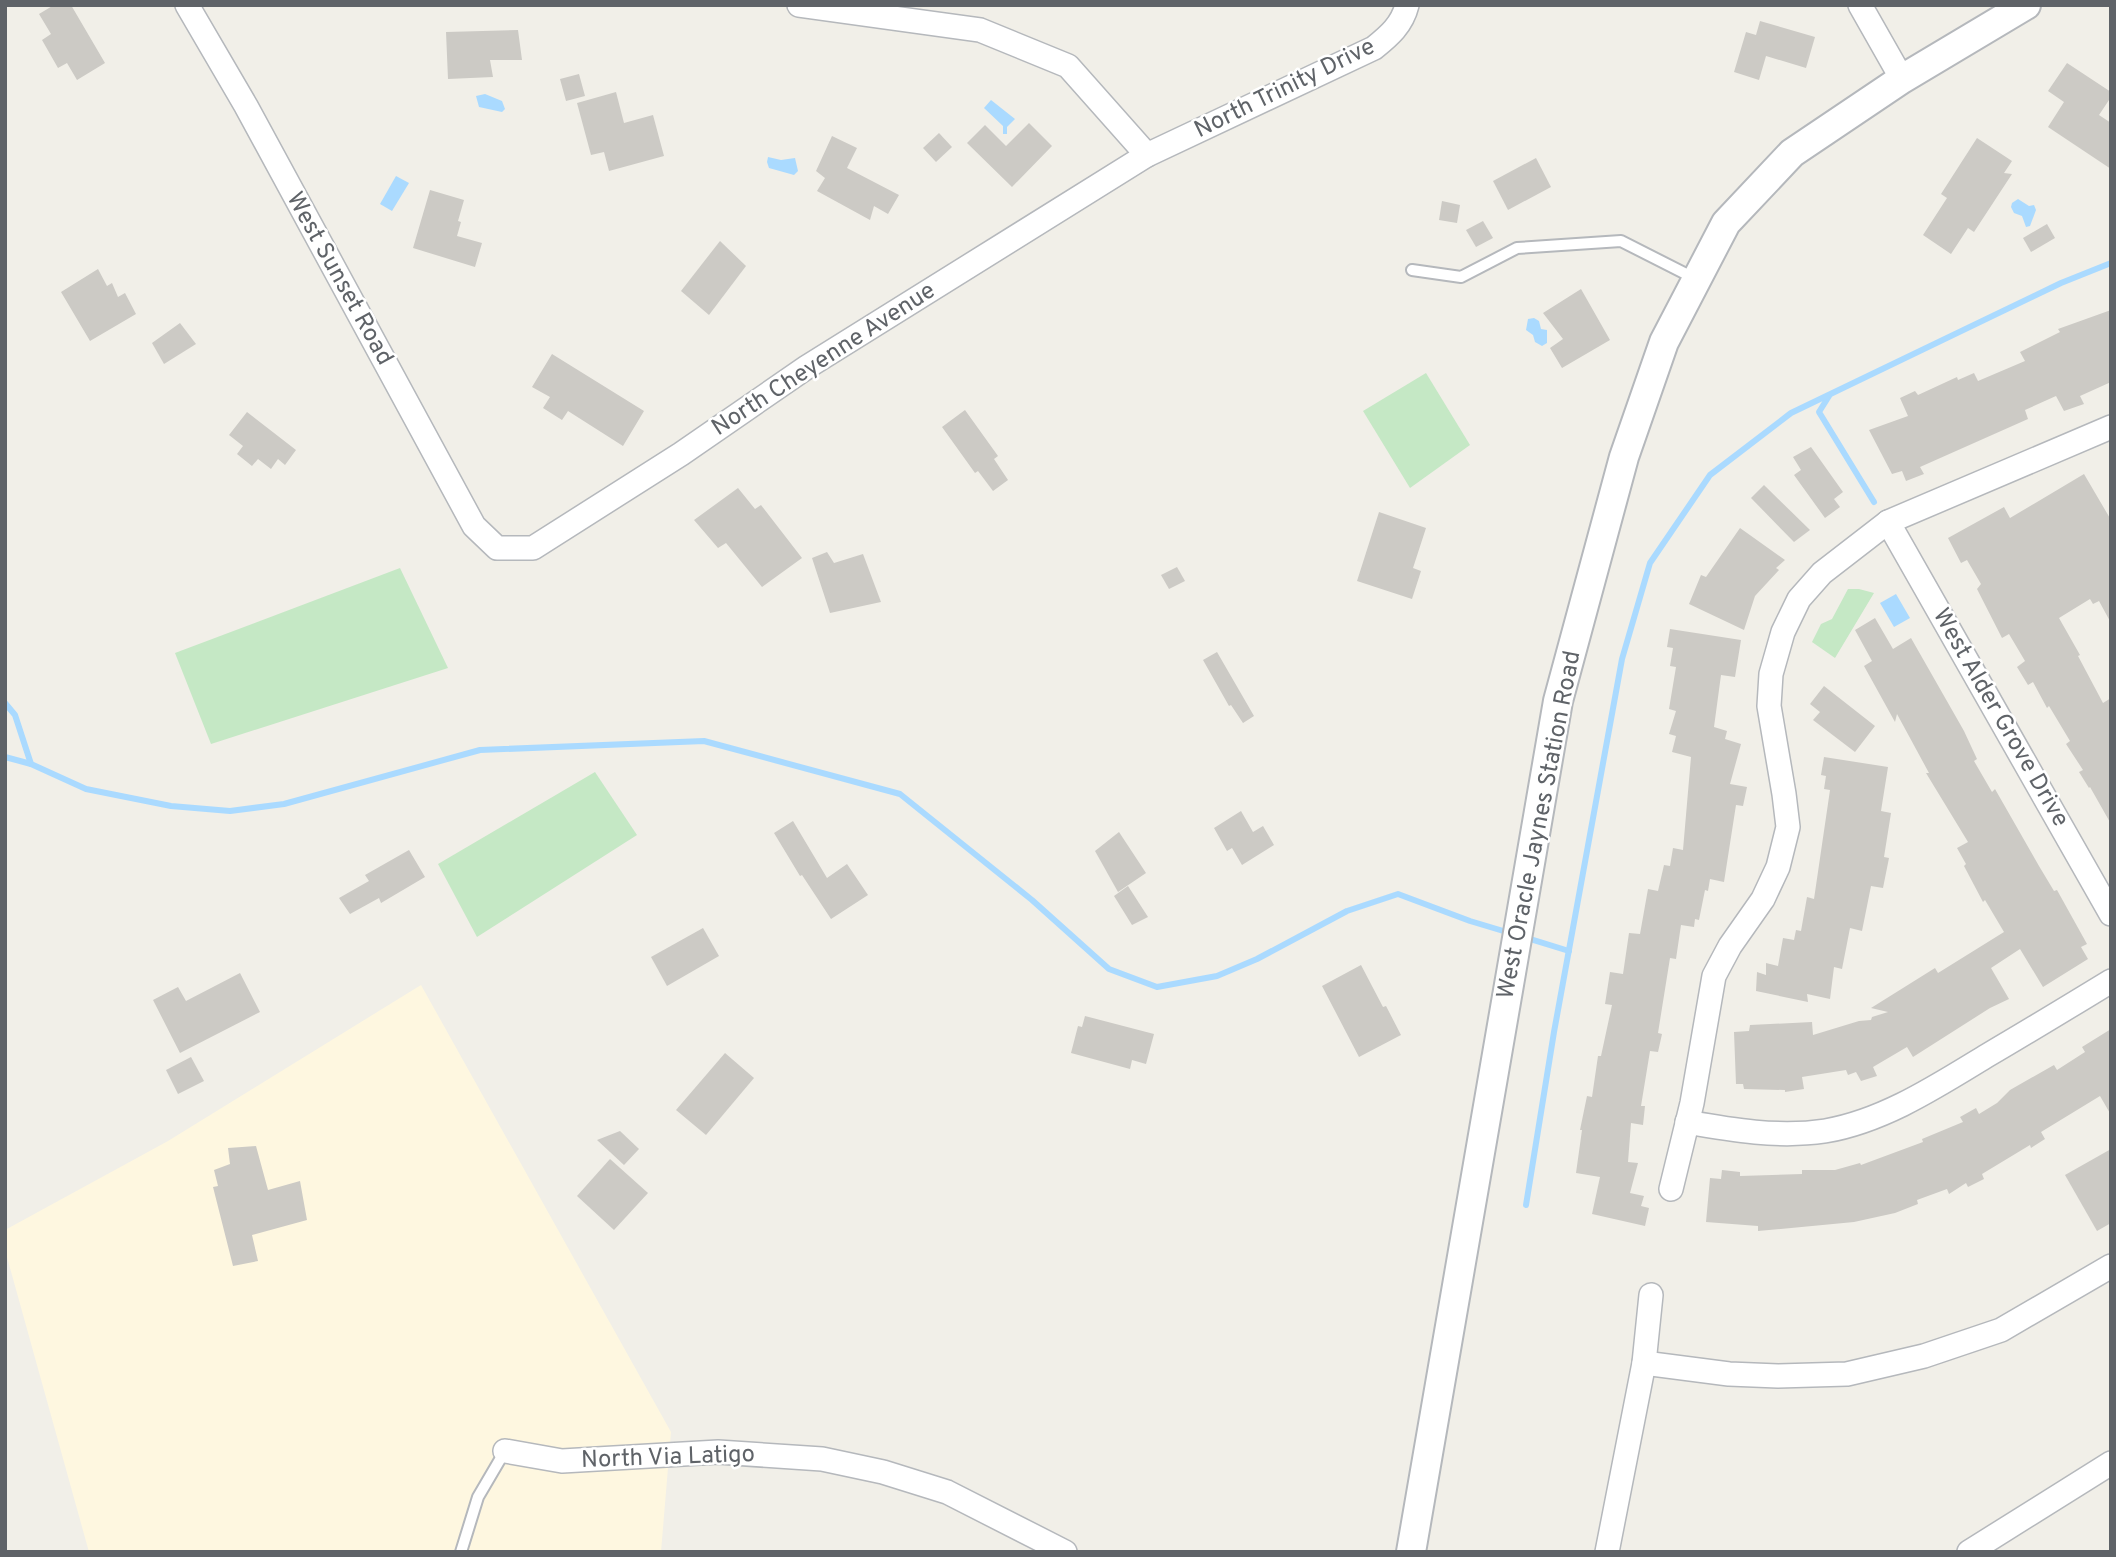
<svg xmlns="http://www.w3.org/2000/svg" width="2116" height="1557" viewBox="0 0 2116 1557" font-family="Overpass,sans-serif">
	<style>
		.commercial { fill: #fef7e0 }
		.green { fill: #c5e8c5 }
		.water { fill: #aadaff }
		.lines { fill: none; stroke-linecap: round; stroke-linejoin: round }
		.stream { stroke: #aadaff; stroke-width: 6 }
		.building { fill: #cccac5 }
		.service-casing { stroke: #b5b8bc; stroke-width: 14 }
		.minor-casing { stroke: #b5b8bc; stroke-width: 26 }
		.tertiary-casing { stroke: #b5b8bc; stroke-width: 32 }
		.service { stroke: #fff; stroke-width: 10 }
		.minor { stroke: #fff; stroke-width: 23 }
		.tertiary { stroke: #fff; stroke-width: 28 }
		.labels { text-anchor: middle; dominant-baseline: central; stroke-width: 5; stroke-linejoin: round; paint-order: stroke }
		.street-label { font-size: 24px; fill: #5f6368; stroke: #fff }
	</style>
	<rect width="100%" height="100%" fill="#f1efe8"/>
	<polygon class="commercial" points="421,985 671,1432 661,1552 89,1552 5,1250 5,1230 168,1141"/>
	<g class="green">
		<polygon points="1426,373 1470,445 1410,488 1363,411"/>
		<polygon points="400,568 448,668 211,744 175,653"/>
		<polygon points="1848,589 1859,589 1874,593 1835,658 1812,642 1821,624 1832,619"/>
		<polygon points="595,772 637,835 477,937 438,864"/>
	</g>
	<g class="water">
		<polygon points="485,94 502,101 505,109 502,112 479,107 476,96"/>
		<polygon points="991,100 1015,119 1007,127 1007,134 1003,134 1003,126 984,108"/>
		<polygon points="768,157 781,160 795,158 798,171 794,175 769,168 767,162"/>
		<polygon points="396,176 409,183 392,211 380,204"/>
		<polygon points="2018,199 2029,206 2034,205 2036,210 2030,226 2026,227 2022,216 2014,213 2011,207 2012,203"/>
		<polygon points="1534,318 1539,321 1541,329 1547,330 1547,343 1542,346 1535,342 1533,335 1526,330 1528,319"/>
		<polygon points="1896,594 1910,618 1894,627 1880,603"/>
	</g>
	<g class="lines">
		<g class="stream">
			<polyline points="1829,396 1819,412 1874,502"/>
			<polyline points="5,703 15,715 31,764"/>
			<polyline points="5,757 31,764 86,789 171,806 230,811 284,804 480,750 704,741 900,794 1032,900 1109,969 1157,987 1217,976 1257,959 1347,911 1398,894 1470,921 1510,933"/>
			<polyline points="1524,937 1569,951"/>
			<polyline points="1526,1205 1554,1032 1622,659 1650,563 1710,475 1791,413 2061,283 2111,263"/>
		</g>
	</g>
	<g class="building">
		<polygon points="54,5 71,5 105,63 77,80 67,63 58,68 42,40 51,34 39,14"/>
		<polygon points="1760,21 1815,37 1806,68 1766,56 1759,80 1734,72 1746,32 1756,35"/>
		<polygon points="518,30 522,60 490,60 493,77 448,79 446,32"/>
		<polygon points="2067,63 2111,92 2111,97 2099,115 2111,123 2111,169 2048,127 2064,102 2048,91"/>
		<polygon points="579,74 585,96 566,101 560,79"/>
		<polygon points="616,92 624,123 653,115 664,156 609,171 604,152 591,155 577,103"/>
		<polygon points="1029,123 1052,146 1012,187 967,143 985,125 1006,146"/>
		<polygon points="939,133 952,147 936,162 923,148"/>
		<polygon points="832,136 857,148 847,168 899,195 888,214 874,206 870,220 817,191 825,178 816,171"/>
		<polygon points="1977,138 2012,161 2004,173 2012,174 1974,232 1968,228 1951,254 1923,235 1947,198 1941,194"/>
		<polygon points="1536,158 1551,187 1508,210 1493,181"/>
		<polygon points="430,190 464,200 458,221 461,222 457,236 482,243 475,267 413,248"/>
		<polygon points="1442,201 1460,205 1457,223 1439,220"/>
		<polygon points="1483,221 1493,238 1476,247 1466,230"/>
		<polygon points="2047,224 2055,238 2031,252 2023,238"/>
		<polygon points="720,241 746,266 709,315 681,291"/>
		<polygon points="98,269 107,286 112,283 118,297 125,293 136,314 90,341 61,292"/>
		<polygon points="1581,289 1610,340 1562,368 1550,348 1563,339 1543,313"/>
		<polygon points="2111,310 2111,382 2080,396 2084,404 2064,411 2056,396 2025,410 2028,419 1920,467 1924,474 1906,481 1902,471 1892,474 1869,430 1908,416 1900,398 1915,391 1918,395 1957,377 1958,380 1974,373 1978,381 2025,361 2020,352 2060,332 2058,329"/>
		<polygon points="180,323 196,344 164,364 152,343"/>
		<polygon points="552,354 644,411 623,446 568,411 562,420 543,408 550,397 532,387"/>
		<polygon points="965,410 998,456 994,459 1008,480 993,491 978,471 975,473 942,427"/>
		<polygon points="247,412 296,450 285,465 278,459 271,469 258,459 252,466 237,454 243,446 229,435"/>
		<polygon points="1811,447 1843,492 1834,499 1840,507 1825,518 1794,475 1801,470 1793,457"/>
		<polygon points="2084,474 2111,520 2111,623 2099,601 2093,604 2090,599 2059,618 2080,655 2078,656 2103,703 2111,698 2111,824 2090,787 2089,788 2079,772 2083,770 2066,744 2070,741 2049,706 2047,708 2033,682 2028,685 2017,667 2025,661 2009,634 2002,638 1977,589 1981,584 1967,560 1961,563 1948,538 2004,507 2010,518"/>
		<polygon points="1764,485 1810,530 1794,542 1751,498"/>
		<polygon points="738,488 755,509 761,505 802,558 762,587 726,543 718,548 694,520"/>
		<polygon points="1379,512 1426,528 1413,568 1421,571 1412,599 1357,581"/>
		<polygon points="1740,528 1785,560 1776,568 1779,570 1755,596 1744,630 1689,604 1701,575 1706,577"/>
		<polygon points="827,552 834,563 863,554 881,602 830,613 812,558"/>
		<polygon points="1177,567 1185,581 1169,589 1161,575"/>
		<polygon points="1875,618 1893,649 1911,638 1964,731 1977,759 1974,761 1992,792 1995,789 2039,866 2054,891 2057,890 2087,944 2081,947 2088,959 2043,987 2020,949 1991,968 2009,999 1990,1008 1913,1057 1907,1047 1873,1067 1877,1076 1861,1081 1856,1072 1848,1075 1846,1070 1802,1077 1804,1089 1785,1092 1785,1090 1744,1089 1743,1084 1736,1084 1734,1032 1749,1031 1750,1025 1812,1022 1813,1035 1859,1021 1871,1020 1872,1017 1888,1012 1871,1008 1935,968 1938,973 2004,932 1985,900 1983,902 1964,866 1966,864 1957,848 1968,842 1926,773 1929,773 1897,714 1895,722 1864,666 1872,661 1855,630"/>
		<polygon points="1670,629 1741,640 1735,677 1721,675 1714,727 1727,731 1725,739 1741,744 1730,784 1747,787 1743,806 1736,805 1724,882 1710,879 1708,891 1705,890 1699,920 1695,919 1694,927 1681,925 1676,959 1670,958 1658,1033 1662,1034 1658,1052 1650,1051 1641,1106 1645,1106 1643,1125 1631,1123 1628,1162 1638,1163 1630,1193 1644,1196 1641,1206 1649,1208 1645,1226 1592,1214 1600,1177 1576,1173 1582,1130 1580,1130 1587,1096 1592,1097 1598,1056 1601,1056 1612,1005 1605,1004 1610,972 1623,974 1629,933 1640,934 1648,889 1658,891 1664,865 1670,866 1673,848 1683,850 1691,757 1672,752 1676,736 1669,734 1676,711 1669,709 1676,667 1670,666 1673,648 1667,647"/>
		<polygon points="1217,652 1254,716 1243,723 1231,705 1229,706 1203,660"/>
		<polygon points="1824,686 1875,726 1855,752 1813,720 1820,712 1810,704"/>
		<polygon points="1824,757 1888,767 1881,811 1891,813 1884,857 1889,858 1883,888 1871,886 1862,931 1850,928 1842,969 1834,967 1830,999 1807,994 1808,1002 1756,991 1757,972 1766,975 1766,963 1778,966 1783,938 1794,940 1796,930 1801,931 1807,897 1814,899 1830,790 1824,789 1826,776 1821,775"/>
		<polygon points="1241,811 1253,832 1263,826 1274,845 1242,865 1232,848 1227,851 1214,828"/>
		<polygon points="793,821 827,878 847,864 868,895 831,919 802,875 800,876 774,833"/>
		<polygon points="1119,832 1146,873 1118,892 1095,851"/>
		<polygon points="409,850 425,877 381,903 379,898 350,914 339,898 369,881 365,875"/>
		<polygon points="1128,886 1148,917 1132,925 1114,896"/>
		<polygon points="703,928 719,956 667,986 651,957"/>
		<polygon points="1361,965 1383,1007 1386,1006 1401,1035 1359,1057 1322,986"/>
		<polygon points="240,973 260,1012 180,1053 153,1000 178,987 186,1001"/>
		<polygon points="1085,1016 1154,1034 1146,1064 1132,1060 1130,1069 1071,1053 1078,1026 1082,1027"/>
		<polygon points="2111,1029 2111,1115 2100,1096 2041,1132 2045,1139 2031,1148 2030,1145 1982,1174 1984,1179 1968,1187 1966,1183 1949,1194 1947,1189 1917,1200 1918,1204 1895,1213 1854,1222 1758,1231 1758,1226 1706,1222 1710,1178 1721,1179 1722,1170 1740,1172 1740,1176 1802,1174 1802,1170 1835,1170 1860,1163 1861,1165 1923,1142 1922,1139 1963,1122 1960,1117 1976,1108 1979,1114 1997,1103 2010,1090 2054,1065 2057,1070 2085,1052 2082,1047"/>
		<polygon points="725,1053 754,1078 706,1135 676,1110"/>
		<polygon points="191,1057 204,1081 178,1094 166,1070"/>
		<polygon points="620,1131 639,1149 624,1165 597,1140"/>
		<polygon points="256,1146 268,1190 300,1181 307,1220 252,1235 258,1261 233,1266 213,1187 218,1186 214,1170 230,1164 228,1148"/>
		<polygon points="2111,1149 2111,1223 2097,1231 2065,1175"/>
		<polygon points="610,1159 648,1193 614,1230 577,1196"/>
	</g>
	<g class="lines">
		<g class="service-casing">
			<g id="service">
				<polyline points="1412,270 1461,277 1517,248 1621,241 1694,278"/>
				<polyline points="461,1552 478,1497 505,1451"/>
			</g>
		</g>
		<g class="minor-casing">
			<g id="minor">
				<path d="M187,5L246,106L474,526L497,548H533L681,454L807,367L1147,155L1374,48C1389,36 1402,25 1407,5"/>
				<polyline points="799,5 980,30 1068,66 1147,155"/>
				<polyline points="1860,5 1902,79"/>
				<polyline points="1888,522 2111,914"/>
				<path d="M1687,1122C1732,1130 1778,1138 1825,1131C1884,1121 1937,1086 1988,1055C2029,1031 2070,1006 2111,981"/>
				<polyline points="1671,1189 1692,1103 1714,976 1730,946 1763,899 1778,867 1788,827 1784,794 1769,706 1771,674 1783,632 1799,599 1822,573 1888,522 2111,427"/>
				<polyline points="1644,1363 1729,1374 1778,1376 1847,1374 1924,1356 2001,1330 2111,1266"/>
				<polyline points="505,1451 562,1461 718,1452 822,1459 883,1472 947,1492 1065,1552"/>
				<polyline points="1607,1552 1644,1363 1651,1295"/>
				<polyline points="1969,1552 2111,1463"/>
			</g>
		</g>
		<g class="tertiary-casing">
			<polyline id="tertiary" points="1411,1552 1558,701 1624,457 1664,342 1726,223 1792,153 1902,79 2026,5"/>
		</g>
		<use href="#service" class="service"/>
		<use href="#minor" class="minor"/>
		<use href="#tertiary" class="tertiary"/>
	</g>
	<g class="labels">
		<g class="street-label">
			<text transform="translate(1285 89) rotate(-26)">North Trinity Drive</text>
			<text transform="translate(339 279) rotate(61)">West Sunset Road</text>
			<text transform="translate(824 360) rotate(-33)">North Cheyenne Avenue</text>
			<text transform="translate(2000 718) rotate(60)">West Alder Grove Drive</text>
			<text transform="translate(1540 825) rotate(-79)">West Oracle Jaynes Station Road</text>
			<text transform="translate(668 1458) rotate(-2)">North Via Latigo</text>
		</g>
	</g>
	<rect width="2116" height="1557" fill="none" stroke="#5f6368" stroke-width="14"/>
</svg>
